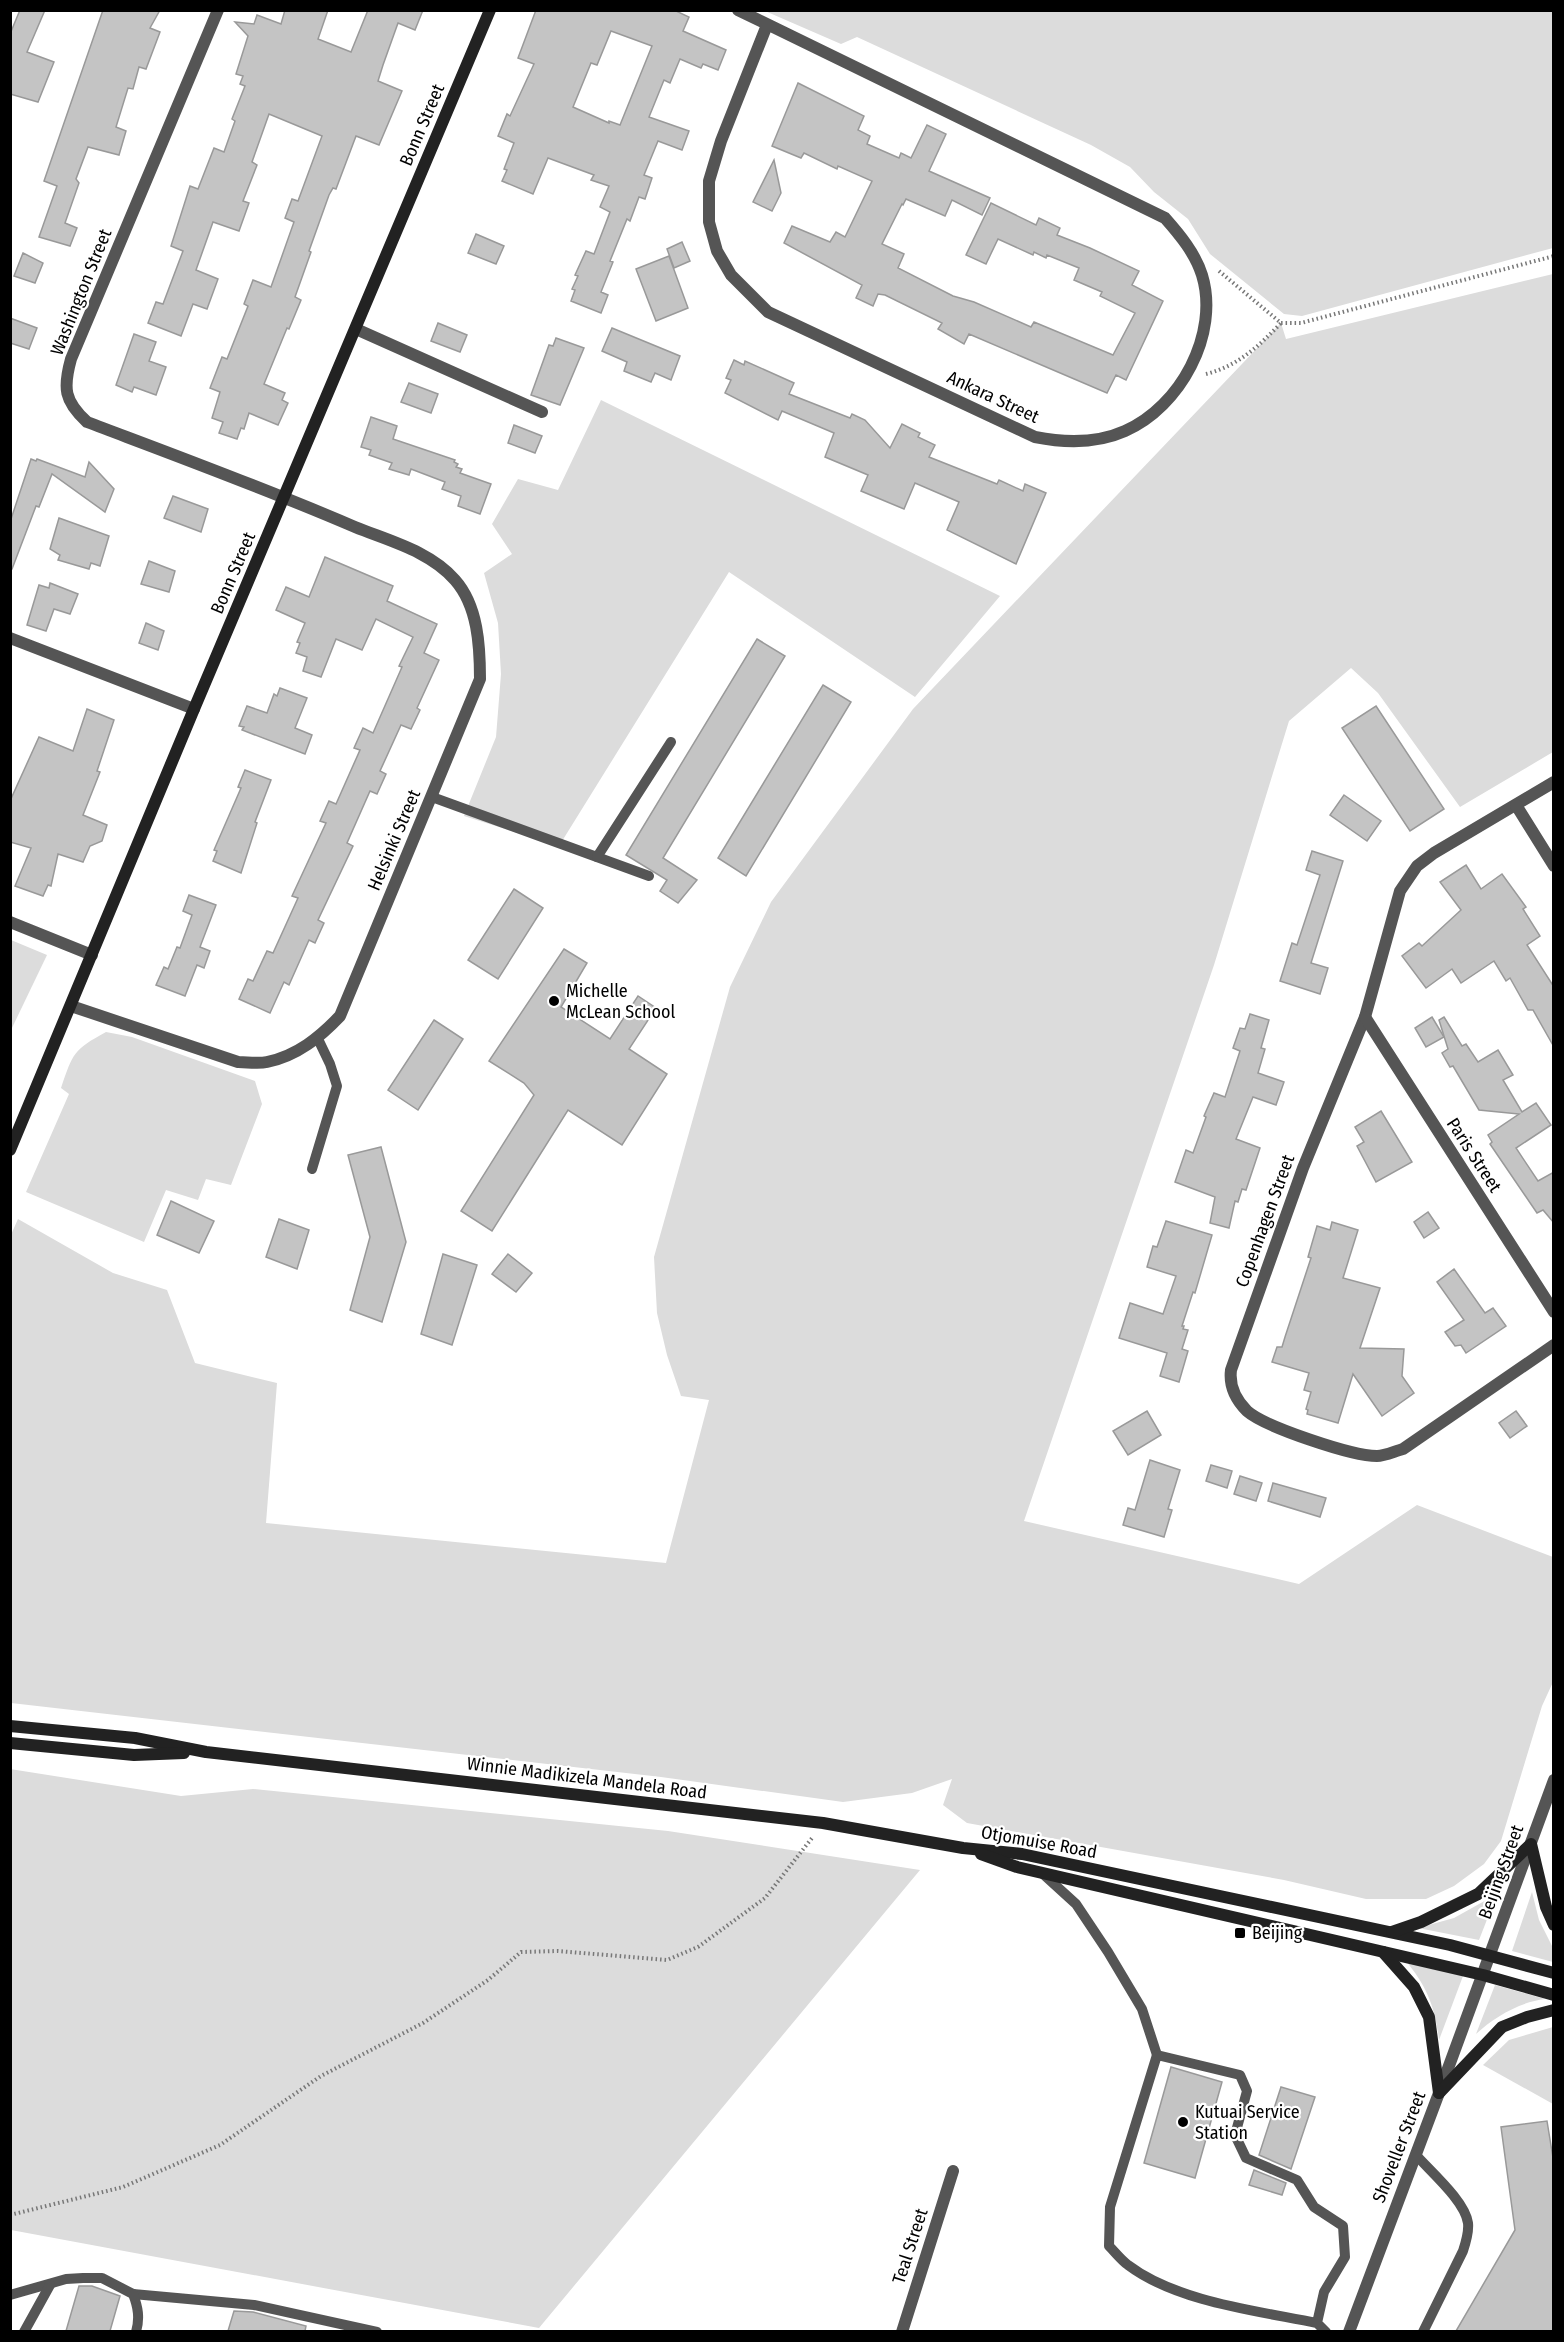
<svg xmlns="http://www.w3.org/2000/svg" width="1564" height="2342" viewBox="0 0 1564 2342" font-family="'Fira Sans Condensed',sans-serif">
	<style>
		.green { fill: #dcdcdc }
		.building { fill: #c4c4c4; stroke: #999; stroke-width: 1.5; fill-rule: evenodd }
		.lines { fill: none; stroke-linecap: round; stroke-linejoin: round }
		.path { stroke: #777; stroke-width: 4; stroke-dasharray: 1.5 3; stroke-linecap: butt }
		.lane { stroke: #555; stroke-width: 10 }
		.street { stroke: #555; stroke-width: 12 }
		.secondary { stroke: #222; stroke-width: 12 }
		.poi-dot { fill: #000; stroke: #fff; stroke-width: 2 }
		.labels { text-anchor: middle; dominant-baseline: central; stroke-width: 4.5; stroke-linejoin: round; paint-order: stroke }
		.street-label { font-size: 18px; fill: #000; stroke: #fff }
		.poi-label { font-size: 18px; fill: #000; stroke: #fff; text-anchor: start }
	</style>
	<rect width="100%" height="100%" fill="#fff"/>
	<g class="green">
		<polygon points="765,11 1553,11 1553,248 1302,316 1284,314 1210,254 1188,219 1154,192 1130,167 1091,145 857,37 841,44"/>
		<polygon points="1553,274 1553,752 1460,807 1378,693 1351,668 1289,721 1214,965 1024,1521 1299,1584 1417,1505 1553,1557 1553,1682 1542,1706 1501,1841 1484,1864 1454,1886 1426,1899 1366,1899 1284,1880 967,1823 943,1805 952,1779 912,1793 843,1802 661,1777 11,1703 10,1237 18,1219 113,1273 167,1290 195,1363 277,1383 266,1523 666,1563 709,1400 681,1396 667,1355 657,1313 654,1257 730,987 771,902 913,709 1281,323 1286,339"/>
		<polygon points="601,400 1000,596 915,697 729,572 559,846 464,816 496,737 501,674 498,623 484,573 512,554 492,524 518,479 558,490"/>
		<polygon points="11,940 47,955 11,1030"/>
		<path d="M106,1032L132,1037L255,1081L262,1104L231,1185L206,1179L198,1200L166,1190L144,1242L26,1192L69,1094L61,1088C73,1053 73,1050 106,1032Z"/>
		<polygon points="10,1769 181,1796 253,1789 668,1831 920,1870 539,2328 11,2230"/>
		<polygon points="1532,1892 1539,1920 1553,1948 1553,1962 1512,1951"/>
		<polygon points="1497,1894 1479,1940 1418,1928 1454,1918"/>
		<path d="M1405,1960L1463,1976L1439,2040C1435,2007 1427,1986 1405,1960Z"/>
		<path d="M1495,1985L1545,1999C1520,2002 1494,2017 1476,2034Z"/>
		<polygon points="1553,2027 1553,2104 1483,2065 1509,2040"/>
	</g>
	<g class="building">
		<polygon points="20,10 45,10 27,52 54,62 38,102 10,94 10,34"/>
		<polygon points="103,10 160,10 150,28 160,32 146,69 139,67 133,89 128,88 116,127 126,131 119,155 88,147 76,179 79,183 65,223 77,228 70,246 39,237 57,186 44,181"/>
		<polygon points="285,10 328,10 318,39 351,52 368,10 423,10 415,30 398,23 383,65 378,81 402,91 379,145 356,136 336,189 333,188 329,195 309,251 311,252 295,297 301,300 289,329 287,328 264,384 285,393 282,400 288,403 278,425 249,413 244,429 241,428 237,439 219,433 223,422 212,418 220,392 210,388 222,357 227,359 248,306 244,304 253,280 271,287 294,222 285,218 292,199 298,201 322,136 269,114 252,162 257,165 243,201 249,203 239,231 213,222 196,270 218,279 207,309 193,304 181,336 148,323 156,302 163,304 183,251 171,246 190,186 198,189 214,148 224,152 235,121 232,119 245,86 240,84 243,76 236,74 248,36 235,22 254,24 257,15 281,24"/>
		<path d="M536,10H674L689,17L683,31L726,50L718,70L703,64L701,68L680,59L670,83L664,80L649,117L689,131L682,150L658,141L644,175L652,178L645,199L639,197L630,221L627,219L610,261L613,262L601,292L608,295L601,313L571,301L575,290L572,289L578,276L575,275L586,251L594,254L610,212L600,207L609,186L591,180L594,175L548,158L533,194L502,181L507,170L504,169L514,143L498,136L507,114L510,116L534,64L518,58ZM611,31L652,46L620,125L609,121V123L573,107L591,63L597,65Z"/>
		<polygon points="798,83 864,116 858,130 870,136 867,144 899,158 901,153 911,158 927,125 946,134 929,171 990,198 982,215 952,200 945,216 906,199 903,205 902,204 882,244 904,254 898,268 953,296 974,302 1031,327 1034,322 1113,355 1135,313 1100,296 1102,292 1074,280 1079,268 1047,255 1046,258 1034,252 1033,255 998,239 986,264 966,255 991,203 1036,225 1039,218 1060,228 1057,235 1090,248 1139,271 1132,285 1163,301 1126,380 1116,375 1107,393 969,334 964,344 938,329 942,323 885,295 878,294 873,306 856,298 862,285 784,243 792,226 830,242 836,232 845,237 872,181 838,166 837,169 804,153 801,158 772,146"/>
		<polygon points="774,160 781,193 772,211 753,202"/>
		<polygon points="476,234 504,246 496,264 468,253"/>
		<polygon points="682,242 690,261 674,268 667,249"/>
		<polygon points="23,253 43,263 35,283 14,276"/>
		<polygon points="669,256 688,308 656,321 636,269"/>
		<polygon points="10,318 37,328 29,349 10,343"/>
		<polygon points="438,323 467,335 460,352 431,341"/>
		<polygon points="612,328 680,356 671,380 655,373 651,382 624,371 627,362 602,351"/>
		<polygon points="134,334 156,342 149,361 166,367 156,395 134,387 132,392 116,385"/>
		<polygon points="556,338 584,348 560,405 531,395 549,345 553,346"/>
		<polygon points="734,360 744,365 745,361 794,383 789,394 850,418 852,414 865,420 890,448 902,424 920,433 918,437 935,445 929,457 997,484 999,480 1023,491 1025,484 1046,493 1016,564 947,530 959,502 915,483 904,509 861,491 868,475 825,457 834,433 782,411 778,420 725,393 731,380 726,378"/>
		<polygon points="409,383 438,394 431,413 401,402"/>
		<polygon points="371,417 397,426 393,439 455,460 454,462 458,464 456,467 462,469 460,473 491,484 480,514 458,506 461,496 442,489 445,482 411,469 409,475 389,469 392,463 369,455 371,450 361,447"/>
		<polygon points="514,425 542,436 535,453 508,443"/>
		<polygon points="31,459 36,461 37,459 85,477 89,462 114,489 105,512 52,474 39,507 36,506 12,569 10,569 10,522"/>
		<polygon points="173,496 208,509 201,532 164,518"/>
		<polygon points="59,518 109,536 100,566 91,563 89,569 58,560 60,555 50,549"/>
		<polygon points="325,557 393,586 387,601 437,624 424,653 439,660 417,708 420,710 411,729 401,725 380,771 386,774 377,794 370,791 347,843 353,846 318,920 324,923 315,943 309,940 289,985 284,982 270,1013 239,999 248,979 253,981 267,951 273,953 298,898 292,896 326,823 320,821 329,801 336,804 360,750 354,748 363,728 373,733 402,667 399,666 413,637 376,619 362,650 336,639 321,677 303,671 307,657 296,653 300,643 297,642 305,623 276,610 286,587 309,597"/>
		<polygon points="149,561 175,571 169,592 141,584"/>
		<polygon points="50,583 78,594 70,614 54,609 46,631 27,625 39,585 49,588"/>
		<polygon points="146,623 164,631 158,650 139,643"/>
		<polygon points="757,639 785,656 663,858 697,880 678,903 660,891 667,880 626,855"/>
		<polygon points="823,685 851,702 746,876 718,858"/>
		<polygon points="280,688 307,698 295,728 312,735 305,754 242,730 244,727 239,726 247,706 267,713 274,694 277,696"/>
		<polygon points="1376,706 1444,809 1410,831 1342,728"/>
		<polygon points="87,709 114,720 97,771 100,772 83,815 107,825 102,841 90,846 83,862 58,854 51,886 48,885 43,896 15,886 31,848 10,842 10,801 39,737 73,751"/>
		<polygon points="245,770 271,780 255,822 257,823 241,873 213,861 217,851 214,850 241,788 238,787"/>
		<polygon points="1344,795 1381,821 1367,841 1330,815"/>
		<polygon points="1312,851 1343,861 1311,963 1328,968 1320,994 1280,981 1292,943 1297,945 1320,875 1306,870"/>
		<polygon points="1466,865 1481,889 1502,874 1526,907 1523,909 1540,936 1527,945 1554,987 1554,1047 1533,1010 1528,1010 1510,978 1506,981 1494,961 1461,983 1452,969 1426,988 1402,956 1419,943 1422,946 1461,910 1440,882"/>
		<polygon points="514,889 543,908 498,979 468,960"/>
		<polygon points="189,895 216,905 200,947 210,951 204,968 197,965 185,996 156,985 164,967 168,969 177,947 180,948 192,915 183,911"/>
		<polygon points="564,949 587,963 561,1007 610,1039 638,996 656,1008 629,1049 667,1074 622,1145 568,1110 492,1231 461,1211 534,1095 524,1083 489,1061"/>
		<polygon points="1250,1014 1269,1020 1261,1048 1265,1049 1258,1073 1284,1082 1276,1105 1253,1097 1236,1139 1260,1148 1246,1190 1242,1189 1238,1202 1235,1201 1229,1228 1210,1223 1215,1197 1175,1182 1186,1150 1193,1153 1206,1117 1204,1116 1214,1093 1225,1097 1240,1051 1233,1048 1240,1028 1245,1029"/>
		<polygon points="1432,1017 1444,1037 1426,1047 1415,1028"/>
		<polygon points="1444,1017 1462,1046 1466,1044 1478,1062 1498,1050 1513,1075 1503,1080 1522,1112 1536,1103 1551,1125 1516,1148 1538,1181 1554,1172 1554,1223 1543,1210 1537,1213 1490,1144 1492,1142 1488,1135 1519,1114 1479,1110 1453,1066 1450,1067 1442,1053 1448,1049 1439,1020"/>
		<polygon points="434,1020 463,1039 418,1110 388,1090"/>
		<polygon points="1381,1111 1412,1162 1376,1182 1357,1146 1364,1142 1355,1127"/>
		<polygon points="381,1147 406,1242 382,1322 350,1310 370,1237 348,1155"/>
		<polygon points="171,1201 214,1221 199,1253 157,1235"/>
		<polygon points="1428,1212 1439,1228 1424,1238 1414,1222"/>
		<polygon points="279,1219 309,1230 297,1269 266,1257"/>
		<polygon points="1166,1221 1212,1235 1195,1293 1193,1292 1182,1326 1184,1326 1183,1329 1188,1330 1182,1349 1188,1351 1179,1382 1160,1376 1167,1353 1119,1338 1130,1303 1163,1314 1176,1276 1147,1267 1153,1246 1157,1247"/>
		<polygon points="1332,1222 1358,1230 1343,1278 1380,1288 1360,1348 1404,1349 1402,1376 1414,1393 1382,1416 1353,1374 1338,1423 1307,1414 1308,1410 1306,1409 1311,1392 1304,1390 1309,1373 1272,1362 1277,1347 1282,1347 1285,1337 1311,1258 1308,1257 1317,1226 1330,1230"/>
		<polygon points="443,1254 477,1265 452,1345 421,1334"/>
		<polygon points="508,1254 532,1273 516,1292 492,1274"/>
		<polygon points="1454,1269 1485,1313 1493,1308 1506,1326 1466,1353 1461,1345 1455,1346 1445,1332 1464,1320 1437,1282"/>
		<polygon points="1147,1411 1161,1435 1128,1455 1113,1431"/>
		<polygon points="1516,1411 1527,1426 1510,1438 1499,1423"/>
		<polygon points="1150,1460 1180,1470 1168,1509 1172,1510 1164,1537 1123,1525 1128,1508 1135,1510"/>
		<polygon points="1211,1465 1232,1471 1227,1488 1206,1481"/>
		<polygon points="1240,1476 1262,1483 1256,1501 1234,1494"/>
		<polygon points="1273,1483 1326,1498 1320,1517 1268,1501"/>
		<polygon points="1171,2067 1222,2082 1195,2178 1144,2163"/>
		<polygon points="1281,2087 1315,2097 1291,2169 1259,2155"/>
		<polygon points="1547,2121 1554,2164 1554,2331 1456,2331 1515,2230 1501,2127"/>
		<polygon points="1254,2170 1286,2183 1282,2195 1249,2185"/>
		<polygon points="79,2286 92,2286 120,2296 110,2331 66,2331"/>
		<polygon points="234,2311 253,2312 306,2326 305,2331 228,2331"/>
	</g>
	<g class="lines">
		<g class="path">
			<polyline points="1219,271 1281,323 1301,323 1554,256"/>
			<path d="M1206,374C1238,366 1259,346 1281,323"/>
			<polyline points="10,2215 123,2187 220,2145 321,2076 423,2023 488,1980 521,1952 558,1951 667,1960 698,1947 765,1898 812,1838"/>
		</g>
		<g class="lane">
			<polyline points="432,797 649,876"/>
			<polyline points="597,857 671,742"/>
			<polyline points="312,1169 337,1086 330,1064 318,1039"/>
			<polyline points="1042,1873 1076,1904 1108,1952 1142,2009 1157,2055"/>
			<path d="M1416,2155C1431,2172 1465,2201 1468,2223C1469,2232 1466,2242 1463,2251L1423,2332"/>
			<polyline points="133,2294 254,2305 377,2332"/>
			<path d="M10,2295L66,2279L83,2278H102L133,2294C138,2307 140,2318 136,2332"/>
			<path d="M1317,2323L1324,2292L1345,2257L1343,2226L1314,2207L1297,2180L1246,2158L1235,2135L1247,2091L1240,2075L1157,2055L1110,2207L1109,2246C1115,2252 1121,2260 1128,2265C1177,2302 1258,2311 1317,2323L1326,2332"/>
			<polyline points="24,2332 50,2285"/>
		</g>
		<g class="street">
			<path d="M738,10L1165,218C1180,235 1195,253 1202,275C1220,334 1180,407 1125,431C1096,444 1065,443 1035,437L768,312L731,275L717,251L709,222V181L721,141L767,25"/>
			<polyline points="356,329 542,412"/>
			<polyline points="10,638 194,709"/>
			<path d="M1554,782L1434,853L1417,866L1400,891L1365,1017L1303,1168L1231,1370C1229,1386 1235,1399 1247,1411C1265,1427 1352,1456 1377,1456C1385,1456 1395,1451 1403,1449L1554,1345"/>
			<polyline points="1516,805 1554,866"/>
			<polyline points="10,922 92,955"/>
			<path d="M71,1006L238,1062C247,1062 258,1064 267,1062C297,1056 320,1037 340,1016L480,679C480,646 478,606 455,580C430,551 389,541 355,527C267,489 177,456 87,422C64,401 63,388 71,359L218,10"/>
			<polyline points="1365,1017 1554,1312"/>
			<polyline points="902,2332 953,2171"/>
			<polyline points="1349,2332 1439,2093 1554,1780"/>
		</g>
		<g class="secondary">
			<polyline points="10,1150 194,709 490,10"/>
			<polyline points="10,1726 135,1738 206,1752 823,1823 963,1848 1022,1854 1450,1945 1554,1973"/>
			<polyline points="10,1743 134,1755 184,1753"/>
			<polyline points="981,1854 1017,1867 1483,1975 1554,1995"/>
			<polyline points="1392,1932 1421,1922 1478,1894 1531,1844 1546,1907 1554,1925"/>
			<polyline points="1383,1952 1414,1987 1429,2017 1439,2093"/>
			<polyline points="1439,2093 1502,2027 1527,2017 1554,2010"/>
		</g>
	</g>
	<g class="poi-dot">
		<circle cx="554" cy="1001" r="6"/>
		<rect x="1234" y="1927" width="12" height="12" rx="3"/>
		<circle cx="1183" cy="2122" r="6"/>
	</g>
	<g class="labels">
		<g class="street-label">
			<text transform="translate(422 125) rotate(-67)">Bonn Street</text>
			<text transform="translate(81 292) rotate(-68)">Washington Street</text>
			<text transform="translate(993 397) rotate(25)">Ankara Street</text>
			<text transform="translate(233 573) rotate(-67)">Bonn Street</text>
			<text transform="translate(394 840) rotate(-67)">Helsinki Street</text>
			<text transform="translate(1474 1155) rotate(57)">Paris Street</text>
			<text transform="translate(1265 1221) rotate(-70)">Copenhagen Street</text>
			<text transform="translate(587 1778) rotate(7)">Winnie Madikizela Mandela Road</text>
			<text transform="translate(1039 1842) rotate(10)">Otjomuise Road</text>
			<text transform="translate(1501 1872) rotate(-70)">Beijing Street</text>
			<text transform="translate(1399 2147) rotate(-69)">Shoveller Street</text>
			<text transform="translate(910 2246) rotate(-72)">Teal Street</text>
		</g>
		<g class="poi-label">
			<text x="566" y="991">Michelle<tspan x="566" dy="21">McLean School</tspan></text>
			<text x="1252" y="1933">Beijing</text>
			<text x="1195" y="2112">Kutuai Service<tspan x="1195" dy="21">Station</tspan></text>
		</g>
	</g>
	<rect width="1564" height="2342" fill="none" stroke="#000000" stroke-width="24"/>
</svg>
